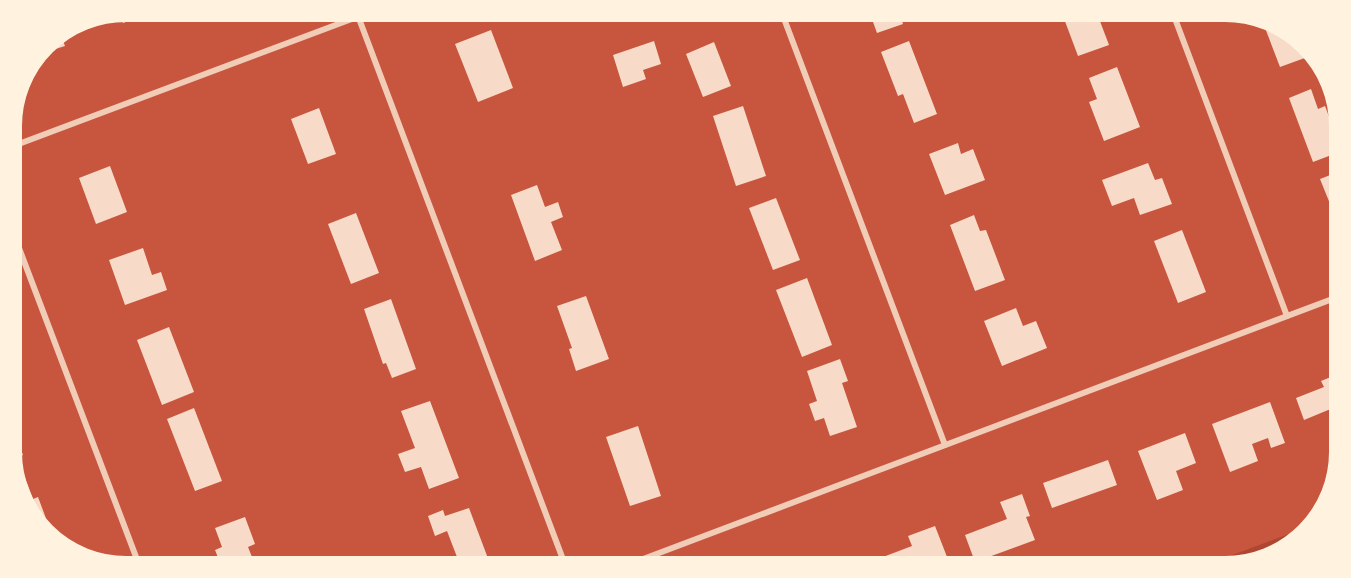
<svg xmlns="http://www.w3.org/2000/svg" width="1351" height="578" viewBox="0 0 1351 578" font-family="'Open Sans',sans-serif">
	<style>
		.green { fill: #ae4732 }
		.building { fill: #f7dbc8 }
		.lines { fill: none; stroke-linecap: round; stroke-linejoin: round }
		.minor { stroke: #f1ccb7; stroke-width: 6 }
		.rim { fill: none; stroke: #fff3e0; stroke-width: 8 }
	</style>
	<rect width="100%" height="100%" fill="#c8553d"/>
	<polygon class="green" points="1313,525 1297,546 1232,570 1192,570"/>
	<g class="building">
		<polygon points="126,8 144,8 147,14 123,23 119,12 89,23 86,15"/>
		<polygon points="642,8 660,8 644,14"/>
		<polygon points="868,8 898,8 903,24 877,33"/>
		<polygon points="1060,8 1095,8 1109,45 1078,56"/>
		<polygon points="1270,17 1310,47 1313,55 1280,67 1262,20"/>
		<polygon points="59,30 65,46 33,56 48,37"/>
		<polygon points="491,30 513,88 478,102 455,44"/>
		<polygon points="654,41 661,64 643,70 646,79 623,87 613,55"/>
		<polygon points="909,41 937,114 914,123 903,94 898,96 881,52"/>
		<polygon points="714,42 731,86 703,97 686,54"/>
		<polygon points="1117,67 1140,127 1104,141 1089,102 1097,99 1089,78"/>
		<polygon points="1311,89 1318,109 1325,106 1342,151 1313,162 1289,98"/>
		<polygon points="743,106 766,176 736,186 713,116"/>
		<polygon points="319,108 336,154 308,164 291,119"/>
		<polygon points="958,143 961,154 973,149 985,180 945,195 929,154"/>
		<polygon points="1148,163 1155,180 1162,178 1172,204 1140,215 1134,198 1112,206 1102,180"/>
		<polygon points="110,166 127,212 96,224 79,178"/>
		<polygon points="1343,170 1343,236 1320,179"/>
		<polygon points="537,185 545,207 558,202 563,217 551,222 562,250 535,261 511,195"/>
		<polygon points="776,198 800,260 773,270 749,208"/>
		<polygon points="356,213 379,273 351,284 328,224"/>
		<polygon points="974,215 980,231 986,230 1005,280 975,291 950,225"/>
		<polygon points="1182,230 1206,292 1178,303 1154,241"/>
		<polygon points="143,248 152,275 161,272 167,290 125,305 109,260"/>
		<polygon points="807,278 832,345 802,357 776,290"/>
		<polygon points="586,296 609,359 576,371 569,349 572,348 557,306"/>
		<polygon points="391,299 416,369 392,378 386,363 383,364 364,309"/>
		<polygon points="1016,308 1023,326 1036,321 1047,348 1002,366 984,321"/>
		<polygon points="169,327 194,392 162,405 137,340"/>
		<polygon points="840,359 848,381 842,383 857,427 830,436 824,418 815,421 809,404 817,401 807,371"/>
		<polygon points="1343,372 1343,434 1333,408 1304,420 1296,398 1324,387 1321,381"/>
		<polygon points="430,401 459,478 429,489 421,467 405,472 398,454 415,448 401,411"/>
		<polygon points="1270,402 1285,443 1271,448 1268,438 1252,444 1258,461 1230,472 1212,424"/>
		<polygon points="194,408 222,481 195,491 167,419"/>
		<polygon points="9,419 23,455 10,460 9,424"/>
		<polygon points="638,426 661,496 630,506 606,437"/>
		<polygon points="1185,433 1196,463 1176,471 1183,490 1157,500 1138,451"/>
		<polygon points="1108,460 1117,485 1052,508 1043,483"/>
		<polygon points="23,472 33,499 38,497 47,521 34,526 11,477"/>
		<polygon points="1022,494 1030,516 1026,517 1035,540 975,562 965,535 1007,519 1000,502"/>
		<polygon points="469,508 489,561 462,570 447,531 435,536 428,516 443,510 445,516"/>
		<polygon points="245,517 255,544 248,547 256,567 247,570 223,570 215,550 222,547 215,528"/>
		<polygon points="935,526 949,562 927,570 879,570 875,560 912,546 908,536"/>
		<polygon points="838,563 841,570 819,570"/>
	</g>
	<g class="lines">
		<g class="minor">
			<polyline points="780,8 945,445"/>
			<polyline points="1171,8 1287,316"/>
			<polyline points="358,16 567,570"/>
			<polyline points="8,148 381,8"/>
			<polyline points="8,219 141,570"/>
			<polyline points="614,570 1343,295"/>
		</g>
	</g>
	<path d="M0 0H1351V578H0ZM126 18H1225A108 108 0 0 1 1333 126V452A108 108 0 0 1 1225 560H126A108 108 0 0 1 18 452V126A108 108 0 0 1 126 18Z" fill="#fff3e0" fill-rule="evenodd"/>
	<path class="rim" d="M126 18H1225A108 108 0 0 1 1333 126V452A108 108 0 0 1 1225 560H126A108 108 0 0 1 18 452V126A108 108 0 0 1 126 18Z"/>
</svg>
